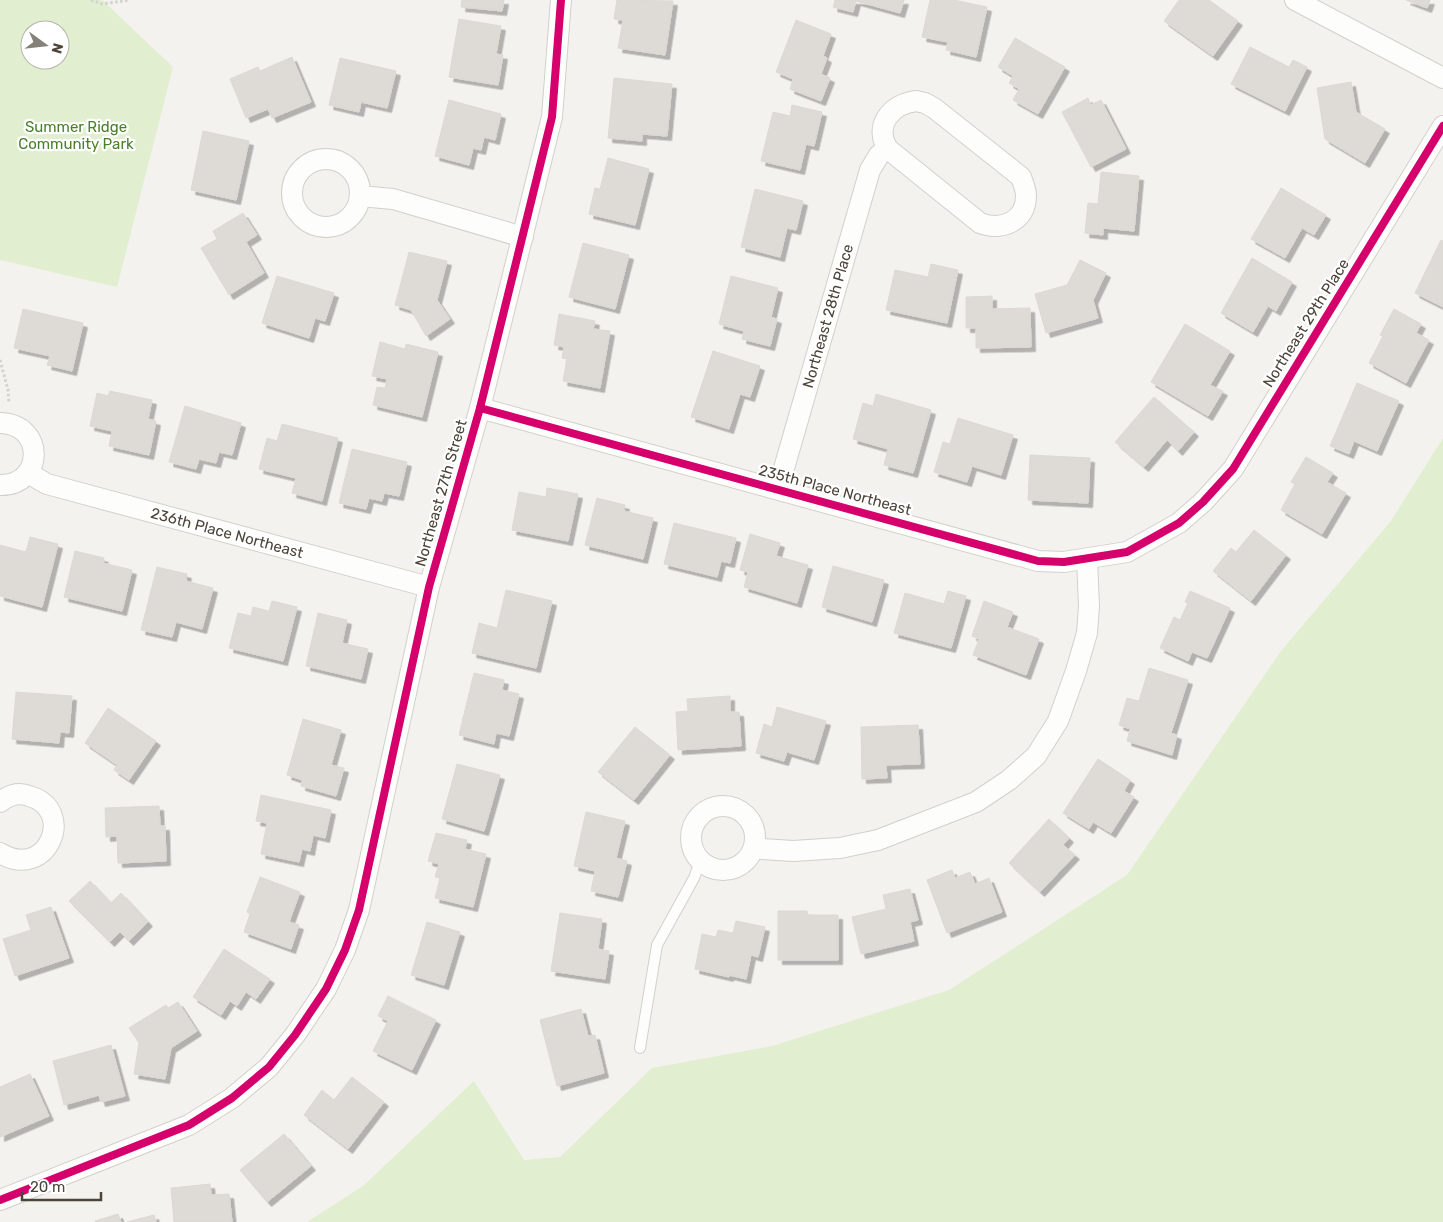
<svg xmlns="http://www.w3.org/2000/svg" width="1443" height="1222" viewBox="0 0 1443 1222" font-family="Rubik,sans-serif">
	<style>
		.green { fill: #e1eecf; fill-rule: evenodd }
		.building { fill: #dedbd6; stroke: #dcd9d4; filter: url(#shadow) }
		.lines { fill: none; stroke-linecap: round; stroke-linejoin: round }
		.service-casing { stroke: #d2d0cb; stroke-width: 12 }
		.minor-casing { stroke: #d2d0cb; stroke-width: 22 }
		.path { stroke: #d3d2cc; stroke-width: 3; stroke-dasharray: 2.5 2.5; stroke-linecap: butt }
		.service { stroke: #fdfdfc; stroke-width: 10 }
		.minor { stroke: #fdfdfc; stroke-width: 20 }
		.cycleway-casing { stroke: #fff; stroke-width: 11 }
		.cycleway { stroke: #d6006c; stroke-width: 8 }
		.labels { text-anchor: middle; dominant-baseline: central; stroke-width: 4.5; stroke-linejoin: round; paint-order: stroke }
		.park-label { font-size: 15px; fill: #4a7f2a; stroke: #fff }
		.street-label { font-size: 15px; fill: #4b4439; stroke: #fff }
	</style>
	<defs>
		<filter id="shadow"><feDropShadow dx="4.5" dy="4.5" stdDeviation="0" flood-color="#0004"/></filter>
	</defs>
	<rect width="100%" height="100%" fill="#f4f2ee"/>
	<g class="green">
		<path d="M0,0H102L173,67L117,287L0,260ZM30,30H60V60H30Z"/>
		<polygon points="1443,438 1443,1222 307,1222 363,1186 474,1081 524,1160 560,1157 652,1068 772,1046 949,990 1127,875 1281,651 1391,521"/>
	</g>
	<g class="building">
		<polygon points="462,0 504,0 502,11 461,7"/>
		<polygon points="617,0 673,1 665,55 618,48 623,20 614,19"/>
		<polygon points="835,0 904,0 900,13 856,1 853,12 833,7"/>
		<polygon points="930,0 954,0 987,7 976,57 946,50 948,42 922,37"/>
		<polygon points="1179,0 1209,0 1238,21 1213,56 1164,21"/>
		<polygon points="1406,0 1430,0 1427,8"/>
		<polygon points="459,19 501,26 496,54 503,55 498,85 449,77"/>
		<polygon points="796,20 831,34 823,56 827,58 821,74 830,78 821,101 790,89 793,79 776,72"/>
		<polygon points="1015,38 1065,67 1038,114 1013,100 1019,89 1009,83 1013,76 998,67"/>
		<polygon points="1250,47 1289,67 1293,60 1307,67 1285,111 1231,84"/>
		<polygon points="292,57 311,102 272,118 268,109 246,118 230,79 258,67 260,71"/>
		<polygon points="340,58 396,71 387,108 361,102 359,112 329,105"/>
		<polygon points="614,78 672,84 667,136 642,134 642,141 608,138"/>
		<polygon points="1351,82 1356,112 1385,129 1365,163 1325,139 1317,88"/>
		<polygon points="1088,98 1091,105 1101,100 1126,149 1091,167 1062,112"/>
		<polygon points="449,100 501,114 495,140 484,137 481,150 473,148 469,165 435,156"/>
		<polygon points="792,105 822,112 814,146 806,144 800,170 761,161 773,112 790,116"/>
		<polygon points="203,131 249,141 236,200 191,190"/>
		<polygon points="608,158 649,169 635,225 589,214 595,188 600,189"/>
		<polygon points="1101,172 1139,176 1134,231 1103,228 1103,235 1085,233 1088,203 1098,204"/>
		<polygon points="1281,188 1326,215 1314,235 1302,228 1285,258 1251,239"/>
		<polygon points="755,189 803,201 796,230 787,228 780,257 741,247"/>
		<polygon points="243,213 257,235 246,242 264,273 229,295 201,248 217,239 213,231"/>
		<polygon points="1441,240 1443,241 1443,307 1415,293"/>
		<polygon points="583,243 629,255 615,309 569,297"/>
		<polygon points="409,252 447,261 437,300 450,319 426,336 411,310 395,305"/>
		<polygon points="1252,258 1292,282 1276,311 1268,306 1253,332 1221,313"/>
		<polygon points="1080,260 1106,273 1093,300 1098,318 1046,333 1035,294 1067,285"/>
		<polygon points="931,264 958,270 947,323 886,310 895,270 928,277"/>
		<polygon points="277,276 334,293 325,321 315,318 309,338 262,323"/>
		<polygon points="731,276 778,288 771,317 777,319 770,346 742,339 744,331 719,324"/>
		<polygon points="992,296 992,309 1030,308 1031,347 976,348 976,328 966,328 966,297"/>
		<polygon points="23,309 83,323 72,371 47,365 50,356 14,348"/>
		<polygon points="1394,309 1421,324 1416,333 1429,340 1406,383 1369,363 1383,336 1380,335"/>
		<polygon points="559,314 595,321 593,329 610,331 600,388 563,381 567,359 562,358 564,347 554,345"/>
		<polygon points="1185,324 1230,351 1210,385 1223,391 1208,416 1151,382"/>
		<polygon points="380,342 405,349 406,344 438,352 422,417 373,405 377,387 385,388 387,379 372,376"/>
		<polygon points="713,351 760,366 750,397 740,394 729,429 691,417"/>
		<polygon points="1357,383 1399,401 1377,451 1354,441 1349,454 1330,446"/>
		<polygon points="110,391 152,400 148,419 156,421 149,455 109,446 112,431 90,426 97,393 108,396"/>
		<polygon points="876,394 931,410 913,473 884,465 888,449 853,439 863,403 873,406"/>
		<polygon points="1154,397 1194,432 1178,451 1167,440 1144,467 1115,442"/>
		<polygon points="185,406 241,423 232,455 219,452 216,463 199,459 196,469 169,462"/>
		<polygon points="958,418 1013,435 1001,475 972,466 967,482 934,472 943,442 950,444"/>
		<polygon points="282,424 338,438 322,501 292,493 296,478 259,469 267,438 277,441"/>
		<polygon points="352,449 407,462 399,496 384,493 382,501 369,498 366,509 339,503"/>
		<polygon points="1030,455 1090,458 1088,503 1028,500"/>
		<polygon points="1306,457 1333,473 1327,482 1346,493 1322,534 1281,510 1295,484 1291,482"/>
		<polygon points="547,488 578,494 568,541 512,530 519,492 546,497"/>
		<polygon points="597,498 625,505 624,511 653,518 643,559 585,545"/>
		<polygon points="674,523 736,538 730,563 721,561 717,577 664,564"/>
		<polygon points="1254,530 1286,555 1251,601 1213,571 1231,548 1236,552"/>
		<polygon points="750,534 780,543 776,556 808,565 797,603 744,587 748,572 740,570"/>
		<polygon points="30,537 58,544 42,607 0,596 0,545 26,552"/>
		<polygon points="75,551 104,558 103,563 132,570 122,611 64,597"/>
		<polygon points="833,566 884,580 872,622 822,607"/>
		<polygon points="157,567 187,574 186,581 213,588 202,629 176,622 172,637 141,630"/>
		<polygon points="506,590 552,601 536,668 472,653 479,623 497,628"/>
		<polygon points="948,591 966,596 951,648 894,633 905,593 944,604"/>
		<polygon points="1190,591 1230,608 1207,658 1192,652 1188,661 1160,648 1174,617 1180,620 1188,603 1185,602"/>
		<polygon points="272,601 297,607 283,661 229,648 238,613 251,616 253,607 269,611"/>
		<polygon points="984,601 1013,612 1007,627 1039,639 1026,675 973,655 979,639 972,636"/>
		<polygon points="318,613 347,620 342,643 368,649 361,679 306,666"/>
		<polygon points="1149,668 1188,680 1171,733 1177,735 1172,755 1127,741 1130,729 1119,725 1127,698 1139,701"/>
		<polygon points="474,673 504,680 502,690 519,694 509,736 496,733 494,744 459,735"/>
		<polygon points="16,692 72,696 69,733 60,732 59,743 12,739"/>
		<polygon points="730,696 730,712 739,712 741,746 678,750 676,712 688,711 687,699"/>
		<polygon points="777,707 826,721 814,760 787,752 784,761 756,753 764,724 772,727"/>
		<polygon points="108,708 156,741 129,780 114,770 117,765 85,743"/>
		<polygon points="303,719 341,730 331,765 344,768 336,796 301,786 302,780 287,775"/>
		<polygon points="918,725 920,764 886,765 887,778 862,779 861,727"/>
		<polygon points="635,727 670,755 634,800 598,772"/>
		<polygon points="1098,759 1130,780 1124,791 1134,797 1111,833 1093,822 1089,829 1063,813"/>
		<polygon points="457,764 500,775 484,831 442,819"/>
		<polygon points="261,795 331,810 325,838 313,835 310,851 302,849 299,862 261,854 267,823 256,821"/>
		<polygon points="159,806 160,826 165,826 166,861 118,863 117,836 106,837 105,808"/>
		<polygon points="586,812 625,821 616,858 627,861 618,897 591,891 595,871 574,866"/>
		<polygon points="1049,819 1069,838 1063,845 1075,855 1040,892 1009,863"/>
		<polygon points="436,833 467,840 465,849 486,854 473,907 435,898 440,878 435,877 439,864 428,861"/>
		<polygon points="952,870 955,878 970,872 975,884 989,878 1002,912 947,933 927,880"/>
		<polygon points="260,877 300,892 289,922 299,925 291,949 244,932 250,914 247,912"/>
		<polygon points="90,881 111,903 121,893 148,922 129,941 120,932 110,942 69,901"/>
		<polygon points="910,889 918,920 910,922 914,941 861,954 852,917 886,909 883,895"/>
		<polygon points="51,907 69,958 15,976 3,939 31,930 26,915"/>
		<polygon points="778,911 807,911 808,915 838,915 838,960 778,960"/>
		<polygon points="560,913 602,919 598,949 609,951 605,979 551,971"/>
		<polygon points="736,921 765,927 758,957 751,955 746,979 729,975 729,977 695,969 702,934 716,937 718,930 733,933"/>
		<polygon points="427,922 460,932 444,985 411,975"/>
		<polygon points="224,949 270,979 256,999 246,992 237,1006 230,1001 221,1015 193,997"/>
		<polygon points="388,996 436,1020 412,1070 373,1051 388,1021 378,1016"/>
		<polygon points="178,1002 197,1031 171,1048 165,1079 134,1074 139,1043 129,1028 166,1005 168,1008"/>
		<polygon points="581,1009 588,1036 595,1035 604,1073 557,1086 540,1020"/>
		<polygon points="111,1045 125,1096 101,1102 99,1095 64,1105 53,1061"/>
		<polygon points="30,1074 49,1116 0,1137 0,1087"/>
		<polygon points="352,1077 384,1102 348,1149 304,1115 322,1090 334,1100"/>
		<polygon points="284,1134 311,1166 267,1202 240,1170"/>
		<polygon points="210,1184 211,1195 229,1194 232,1222 174,1222 171,1188"/>
		<polygon points="118,1214 121,1222 96,1222 95,1221"/>
		<polygon points="154,1215 156,1222 127,1222"/>
	</g>
	<g class="lines">
		<g class="service-casing">
			<polyline id="service" points="640,1048 657,945 694,878 700,862"/>
		</g>
		<g class="minor-casing">
			<g id="minor">
				<polyline points="1295,0 1443,78"/>
				<path d="M916,101L925,103L934,108L1021,177C1023,183 1026,189 1026,196C1026,222 1001,231 980,223L888,149C873,126 891,104 916,101Z"/>
				<circle cx="326" cy="193" r="34"/>
				<polyline points="360,196 393,199 523,237"/>
				<polyline points="480,408 1038,561 1064,562 1127,552 1179,523 1203,502 1233,469 1443,126"/>
				<path d="M0,423C46,424 44,486 0,485"/>
				<polyline points="28,473 47,484 429,587"/>
				<polyline points="778,489 870,170 879,155 888,149"/>
				<path d="M0,802C9,795 19,792 29,796C77,809 48,882 0,853"/>
				<circle cx="723" cy="838" r="32"/>
				<polyline points="754,847 762,849 793,851 840,848 878,840 976,802 1009,780 1036,756 1058,721 1076,671 1087,633 1089,606 1087,560"/>
				<polyline points="0,1200 189,1125 232,1098 269,1067 295,1035 326,989 345,950 359,910 429,587 480,408 552,117 561,0"/>
			</g>
		</g>
		<g class="path">
			<polyline points="91,0 102,4 130,0"/>
			<polyline points="0,360 8,390 9,403"/>
		</g>
		<use href="#service" class="service"/>
		<use href="#minor" class="minor"/>
		<g class="cycleway-casing">
			<g id="cycleway">
				<polyline points="480,408 1038,561 1064,562 1127,552 1179,523 1203,502 1233,469 1443,126"/>
				<polyline points="0,1200 189,1125 232,1098 269,1067 295,1035 326,989 345,950 359,910 429,587 480,408 552,117 561,0"/>
			</g>
		</g>
		<use href="#cycleway" class="cycleway"/>
	</g>
	<g class="labels">
		<g class="park-label">
			<text x="76" y="127">Summer Ridge<tspan x="76" dy="17">Community Park</tspan></text>
		</g>
		<g class="street-label">
			<text transform="translate(828 316) rotate(-74)">Northeast 28th Place</text>
			<text transform="translate(1306 323) rotate(-58)">Northeast 29th Place</text>
			<text transform="translate(835 490) rotate(15)">235th Place Northeast</text>
			<text transform="translate(441 493) rotate(-74)">Northeast 27th Street</text>
			<text transform="translate(227 533) rotate(15)">236th Place Northeast</text>
		</g>
	</g>
	<g transform="translate(45 45) rotate(105)"><circle r="24" fill="#ffffff" stroke="#b7b4b0"/>
	<path d="M0-4L9 19L0 12L-9 19Z" fill="#868178"/>
	<text y="-8" font-size="14" font-weight="bold" text-anchor="middle" fill="#4b4439">N</text>
	</g>
	<path d="M22 1192v8h79v-8" fill="none" stroke="#4b4439" stroke-width="2.5"/>
	<text x="30" y="1192" font-size="15" fill="#4b4439" stroke="#ffffff" stroke-width="4" paint-order="stroke">20 m</text>
</svg>
